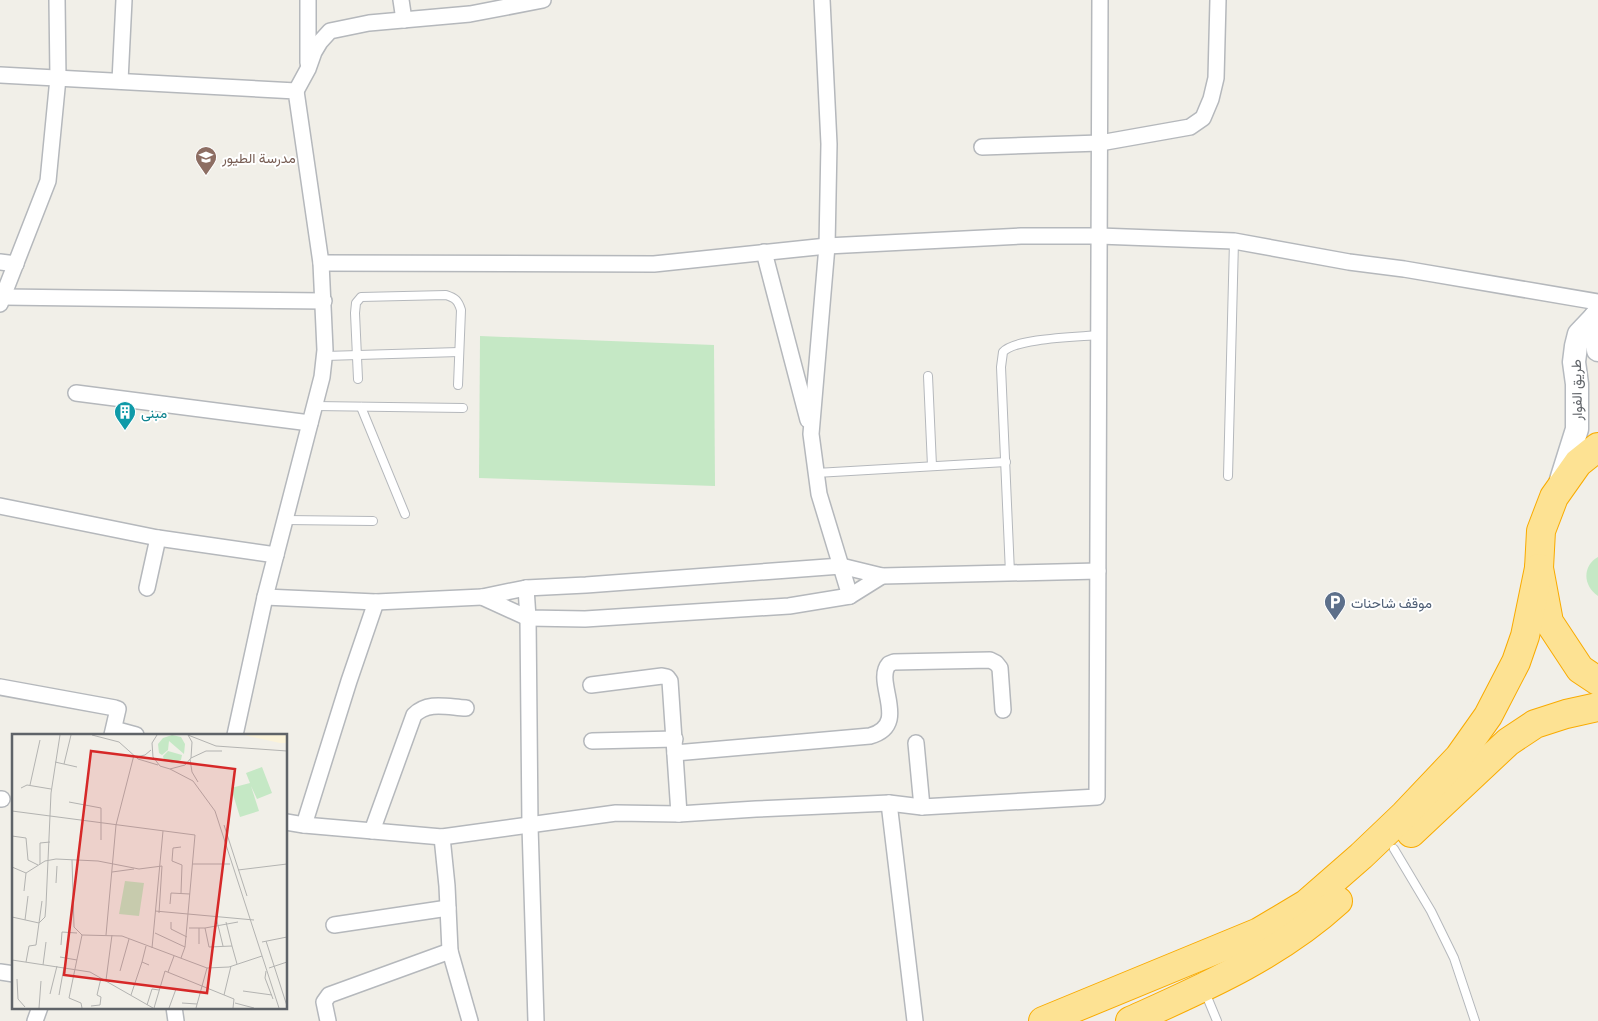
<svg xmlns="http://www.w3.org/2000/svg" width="1598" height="1021" viewBox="0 0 1598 1021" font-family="'Exo 2',Vazirmatn,sans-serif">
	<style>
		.green { fill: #c5e8c5 }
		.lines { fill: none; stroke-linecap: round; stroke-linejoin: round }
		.lane-casing { stroke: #b5b8bc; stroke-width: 10 }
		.street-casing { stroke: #b5b8bc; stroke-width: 18 }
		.secondary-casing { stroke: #b6babf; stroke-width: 25 }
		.highway-casing { stroke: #f9ab00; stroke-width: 30 }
		.lane { stroke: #fff; stroke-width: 8 }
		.street { stroke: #fff; stroke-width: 15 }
		.secondary { stroke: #fff; stroke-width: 22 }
		.highway { stroke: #fde293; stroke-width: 28 }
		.labels { text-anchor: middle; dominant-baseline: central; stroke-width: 4; stroke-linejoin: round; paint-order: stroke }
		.education-label { font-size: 14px; fill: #785e54; stroke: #fff; text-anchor: start }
		.street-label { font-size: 14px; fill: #5f6368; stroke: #fff }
		.culture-label { font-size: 14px; fill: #0d838f; stroke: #fff; text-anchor: start }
		.service-label { font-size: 14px; fill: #4e5e75; stroke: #fff; text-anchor: start }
		.inset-road { fill: none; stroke: #b3b3b1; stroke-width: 1 }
		.view { fill: #d62828; fill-opacity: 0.15; stroke: #d62828; stroke-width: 2.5 }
		.inset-edge { fill: none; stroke: #5f6368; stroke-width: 2.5 }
	</style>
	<rect width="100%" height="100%" fill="#f1efe8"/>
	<g class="green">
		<polygon points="480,336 714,345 715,486 479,478"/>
		<path d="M1598,557V596C1583,586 1582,566 1598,557Z"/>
	</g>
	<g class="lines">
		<g class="lane-casing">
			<g id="lane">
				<polyline points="325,356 459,352"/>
				<polyline points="928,376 932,466"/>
				<path d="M358,379L355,313L356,303L361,297L446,295C455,298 458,300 461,310L458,385"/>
				<polyline points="315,406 463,408"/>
				<polyline points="361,407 405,514"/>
				<polyline points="816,473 1006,462"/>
				<polyline points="1228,476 1234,241"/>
				<polyline points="285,520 373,521"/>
				<path d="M1010,573L1001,367L1003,352C1015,338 1079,337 1099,335"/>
				<polyline points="1394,849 1431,911 1454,958 1475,1021"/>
				<polyline points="1205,992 1217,1021"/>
			</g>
		</g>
		<g class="street-casing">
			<g id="street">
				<polyline points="308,0 308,63"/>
				<polyline points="401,0 404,20"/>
				<polyline points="822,0 829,144 827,246 811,434 819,494 850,596"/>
				<polyline points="0,75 296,91 321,263 325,350 322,377 265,597 235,735"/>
				<polyline points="120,81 124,0"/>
				<polyline points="296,91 308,69 314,52 320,42 330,31 369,23 470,14 543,0"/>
				<polyline points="982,147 1100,143 1190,127 1203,118 1211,99 1216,78 1218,0"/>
				<polyline points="764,252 808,420"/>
				<polyline points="0,262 16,264"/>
				<polyline points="321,263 654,264 827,246 1021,236 1099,236 1234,241 1349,262 1404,269 1598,302"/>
				<polyline points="3,297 324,301"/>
				<polyline points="0,304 48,181 58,78 57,0"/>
				<polyline points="76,393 310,423"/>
				<polyline points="0,506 158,538"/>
				<polyline points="147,588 158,538 276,555"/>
				<polyline points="526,588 528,618 530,826 536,1021"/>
				<polyline points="265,597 376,602 482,597 526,588 586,585 841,566 882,576 1098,571"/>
				<polyline points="482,597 528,618 585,619 789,606 850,596 882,576"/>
				<polyline points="591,685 662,676 667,677 670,681 679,814"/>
				<polyline points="0,687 115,708 118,709 112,735"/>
				<polyline points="114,729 136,735"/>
				<polyline points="592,741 675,739"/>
				<polyline points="916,743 922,807"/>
				<path d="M675,753L870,736C911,725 873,682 889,664L894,662L990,660L996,663L1000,668L1003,710"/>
				<polyline points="0,799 2,799"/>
				<polyline points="889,803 915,1021"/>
				<polyline points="286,822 304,825 349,681 376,602"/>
				<polyline points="304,825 442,837 616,813 679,814 756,809 889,803 922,807 1097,797 1100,0"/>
				<path d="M372,831L414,715C428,701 447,707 466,708"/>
				<polyline points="442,837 447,886 450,951 470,1021"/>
				<polyline points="334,925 448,908"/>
				<polyline points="0,972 14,974"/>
				<polyline points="174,1007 176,1021"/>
				<polyline points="35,1021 40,1007"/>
				<polyline points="328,1021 324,1002 329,995 450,951"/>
			</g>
		</g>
		<g class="secondary-casing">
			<g id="secondary">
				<polyline points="1595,317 1598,350"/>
				<polyline points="1561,480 1577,429 1577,384 1574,362 1576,346 1579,334 1598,314"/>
			</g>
		</g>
		<g class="highway-casing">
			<g id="highway">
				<polyline points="1598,447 1578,463 1554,497 1541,531 1539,568 1549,622 1580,669 1598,681"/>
				<polyline points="1411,833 1508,742 1535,724 1566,714 1598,707"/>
				<polyline points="1043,1021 1259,932 1306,904 1361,856 1404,815 1459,757 1488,716 1516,662 1525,636 1539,568"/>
				<path d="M1130,1021C1203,988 1278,956 1338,901"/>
			</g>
		</g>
		<use href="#lane" class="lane"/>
		<use href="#street" class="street"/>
		<use href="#secondary" class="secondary"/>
		<use href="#highway" class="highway"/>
	</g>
	<defs>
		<g id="school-pin" transform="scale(1.125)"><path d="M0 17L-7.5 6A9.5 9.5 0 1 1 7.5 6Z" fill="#8d6e63" stroke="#fff"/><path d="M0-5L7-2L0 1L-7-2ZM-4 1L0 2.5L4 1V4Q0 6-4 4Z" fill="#fff"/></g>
		<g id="building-pin" transform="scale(1.125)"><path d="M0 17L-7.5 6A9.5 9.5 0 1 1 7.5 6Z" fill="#0f9aa8" stroke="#fff"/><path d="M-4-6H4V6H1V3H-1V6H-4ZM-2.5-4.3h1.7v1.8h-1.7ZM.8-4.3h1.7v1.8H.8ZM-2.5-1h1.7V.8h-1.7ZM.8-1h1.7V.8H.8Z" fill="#fff"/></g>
		<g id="parking-pin" transform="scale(1.125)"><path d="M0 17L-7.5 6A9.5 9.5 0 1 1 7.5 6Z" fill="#5c6f8a" stroke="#fff"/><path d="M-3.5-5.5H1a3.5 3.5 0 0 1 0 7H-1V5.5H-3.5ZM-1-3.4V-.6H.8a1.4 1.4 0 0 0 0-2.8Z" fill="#fff"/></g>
	</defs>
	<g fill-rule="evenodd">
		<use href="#school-pin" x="206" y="157"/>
		<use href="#building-pin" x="125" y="412"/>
		<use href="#parking-pin" x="1335" y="602"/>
	</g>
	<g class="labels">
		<g class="education-label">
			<text x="222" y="157">مدرسة الطيور</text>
		</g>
		<g class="street-label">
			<text transform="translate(1576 390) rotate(-91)">طريق الفوار</text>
		</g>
		<g class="culture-label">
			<text x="141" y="412">مبنى</text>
		</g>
		<g class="service-label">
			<text x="1351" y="602">موقف شاحنات</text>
		</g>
	</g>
	<g transform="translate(12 734)">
		<rect width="275" height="275" fill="#f1efe8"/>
		<path d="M160,1L169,3L173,10L172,20L157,7L156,16L150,21L147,19L146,10L151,4ZM156,17L170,21L169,26L160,29L152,26L151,22ZM250,33L260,59L245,65L239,52L247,77L228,83L219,54L238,49L234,39ZM113,147L132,149L127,182L107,180Z" fill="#c5e8c5"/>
		<path d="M232,1H275V9H268Z" fill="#fbf3d9"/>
		<path class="inset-road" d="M80,1L107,8L126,25L146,31M145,1L140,9L141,23L148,32L158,35L173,31L179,24L180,8L176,1M176,1L204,12L275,17M124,23L133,21L139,16M179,24L194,17H210M178,25L180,38L186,48M43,28L65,33M52,30L59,1M158,35L181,47L203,77L267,274M18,51L28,6M9,54L15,51L39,55M57,68L89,74V106M0,77L183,101L173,213M212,91L235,162M0,102L14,104L16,126L26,131M169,113L161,114L160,127L170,131L169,159M60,126L62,193L70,201M28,130V109L38,108M180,130H218M0,133L14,139L33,127L44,125L86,127L127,135L150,132M226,136L275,130M100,138L122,135M44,149L45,132M12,157L14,139M158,170L159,159L178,160M143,177L242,186M147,179L150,132M0,183L27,189M204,183L211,212M13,186L16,162M159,188V195L175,203M214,188L220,212M27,189L33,183L34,171L39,59L48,1M177,194H193L226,188M187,194V210M193,194L197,213L220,212L225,230M143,199L173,213L169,224M94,201L104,91L122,21M254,207L275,272M250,208L275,203M49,211L50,198L65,199M134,212L130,228L137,231M140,214L151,97M48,223L65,226M0,226L78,238L141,274M14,228L17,212L24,211L30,167M31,231L34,208M257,234L275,228M108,237L117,205M254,237L253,244L261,265M156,238L162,222M5,245L6,265L13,273M94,246L100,201M231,257L260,261M38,260L45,232M47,261L52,233M119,261L130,228M212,261L219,232M170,269L185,270M223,269L242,274M135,271L140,255L147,256M79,272L88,271L89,263L85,261L89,244M27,274L29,247M70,274L69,269L57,264L70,201L110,202L195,234L217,233L250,222M142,274L153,237L222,265L221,274M157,274L164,255M184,274L195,234"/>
		<path class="view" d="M79,17L223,35L195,259L52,241Z"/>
		<rect width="275" height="275" class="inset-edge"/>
	</g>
</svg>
